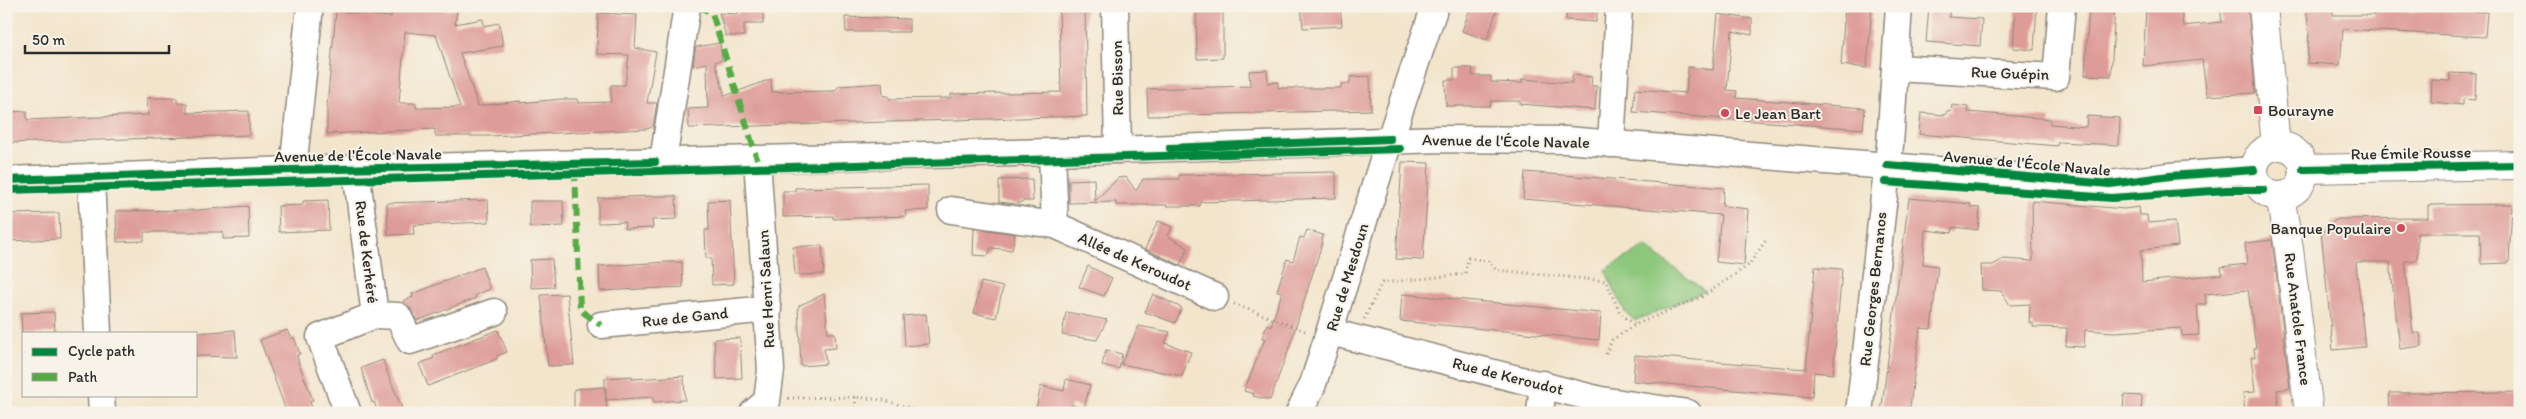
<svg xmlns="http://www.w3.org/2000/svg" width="2526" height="419" viewBox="0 0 2526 419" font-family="Itim,sans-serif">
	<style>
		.green { fill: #8dc77c; stroke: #5c7954 }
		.building { fill: #de9c98; fill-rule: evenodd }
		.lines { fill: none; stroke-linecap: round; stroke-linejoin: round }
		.minor-casing { stroke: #8f887c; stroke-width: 29 }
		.major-casing { stroke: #8f887c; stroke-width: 30 }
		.path { stroke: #8f887c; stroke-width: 3; stroke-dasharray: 1 4; stroke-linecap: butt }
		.minor { stroke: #fff; stroke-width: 26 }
		.major { stroke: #fff; stroke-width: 28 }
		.quiet { stroke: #54ab44; stroke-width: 6; stroke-dasharray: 12 6; stroke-linecap: butt }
		.cycleway-casing { stroke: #f7f3e8; stroke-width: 11 }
		.cycleway { stroke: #00873e; stroke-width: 8 }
		.poi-dot { fill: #d1495b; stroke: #f7f3e8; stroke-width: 2 }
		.labels { text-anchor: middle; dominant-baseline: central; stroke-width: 4; stroke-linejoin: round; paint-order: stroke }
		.street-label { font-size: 16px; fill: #2b2b2b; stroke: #f7f3e8 }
		.poi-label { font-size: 16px; fill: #2b2b2b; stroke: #f7f3e8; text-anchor: start }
	</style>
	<rect width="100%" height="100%" fill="#f7f3e8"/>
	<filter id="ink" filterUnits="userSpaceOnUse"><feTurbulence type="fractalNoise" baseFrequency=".02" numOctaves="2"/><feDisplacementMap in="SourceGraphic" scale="10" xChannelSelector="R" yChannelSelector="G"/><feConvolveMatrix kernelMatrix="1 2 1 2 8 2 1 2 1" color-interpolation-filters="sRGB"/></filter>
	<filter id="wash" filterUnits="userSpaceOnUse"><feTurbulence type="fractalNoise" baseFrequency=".0096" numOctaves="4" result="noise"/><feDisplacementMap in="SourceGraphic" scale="20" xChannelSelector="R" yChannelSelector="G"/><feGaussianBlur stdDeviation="1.12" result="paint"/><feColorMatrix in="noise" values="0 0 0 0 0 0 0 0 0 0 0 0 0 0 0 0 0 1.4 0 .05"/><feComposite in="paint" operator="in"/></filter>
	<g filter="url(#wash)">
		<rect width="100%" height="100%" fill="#f3e5cc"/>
		<polygon class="green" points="1645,246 1705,291 1635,321 1625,312 1605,270"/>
		<g id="blocks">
			<g class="building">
				<path d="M392,6L457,10L455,24L483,19L484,26L499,23L503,46L460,53L478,106L520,101V103L562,99H577L578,103L611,102V85H625L629,55L597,54L598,13L637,15L635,48L656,52L647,103H657L653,126L648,129L489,136H435V129L327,134V105L336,11L391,17ZM405,32L436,35L460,107L416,108V103H399Z"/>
				<polygon points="738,6 763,6 763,24 744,24 744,36 726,36 719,13 738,14"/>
				<polygon points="1059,6 1085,6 1087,116 689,128 688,109 708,108 707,63 693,66 696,47 720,43 722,60 715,62 725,96 771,79 772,92 835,91 839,86 882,83 883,96 889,96 889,99 951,98 951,94 1061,92"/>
				<polygon points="1196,6 1223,6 1223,58 1197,59"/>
				<polygon points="1301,6 1340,6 1342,26 1303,28"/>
				<polygon points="1471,6 1498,6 1487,40 1462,31"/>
				<polygon points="1567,6 1598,6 1596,22 1566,20"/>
				<polygon points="1845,6 1872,6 1867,68 1841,65"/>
				<polygon points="1929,6 1950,6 1949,17 1982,19 1980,46 1926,42"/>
				<polygon points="2016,6 2037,6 2034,50 2013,48"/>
				<polygon points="2089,6 2115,6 2111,76 2085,75"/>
				<polygon points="2146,6 2181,6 2183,26 2222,22 2220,6 2248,6 2255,93 2207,96 2202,60 2143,66"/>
				<polygon points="2306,6 2332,6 2333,15 2374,15 2374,10 2424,12 2424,8 2487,12 2485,37 2343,29 2340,65 2307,63 2309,33"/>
				<polygon points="1718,14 1752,19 1752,35 1732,31 1727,90 1737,91 1736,98 1865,108 1863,129 1633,112 1635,89 1686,93 1688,67 1713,70"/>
				<polygon points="845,17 909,19 909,32 846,32"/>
				<polygon points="1454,68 1473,68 1472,76 1491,76 1491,82 1522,83 1522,79 1572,83 1572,75 1592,77 1591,86 1597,86 1595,110 1520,104 1520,101 1491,101 1490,106 1446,106 1445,80 1454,80"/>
				<polygon points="1267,70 1268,83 1278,82 1278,88 1341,88 1341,84 1350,84 1350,77 1370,76 1371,110 1148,116 1147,89 1250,86 1249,71"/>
				<polygon points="2450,73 2476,74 2475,100 2463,99 2463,105 2431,102 2432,80 2450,81"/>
				<polygon points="147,98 177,98 177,103 187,103 187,113 249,111 249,135 6,143 6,112 27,111 27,120 148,115"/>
				<polygon points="1952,105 1968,107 1968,112 2050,119 2050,124 2086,127 2087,116 2120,118 2119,145 2058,142 2057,146 1919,134 1921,113 1946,115 1947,111 1951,112"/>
				<polygon points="1402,162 1429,163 1423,260 1396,259"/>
				<polygon points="1336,172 1336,198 1201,202 1200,206 1166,206 1167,205 1116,205 1116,202 1069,203 1069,180 1094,179 1095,201 1118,178 1126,177 1136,191 1143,179 1179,179 1179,175"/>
				<polygon points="1525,172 1724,188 1722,206 1748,209 1744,265 1716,262 1721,215 1523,199"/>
				<polygon points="1032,179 1033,201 1023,201 1017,204 999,202 999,180"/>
				<polygon points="928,185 928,210 905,211 906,216 833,219 833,216 783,217 783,191 795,191 795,188"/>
				<polygon points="651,196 676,196 677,219 652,220 653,228 624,229 625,222 598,223 598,198"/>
				<polygon points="1909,198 1971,204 1970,207 1980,208 1978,230 1953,227 1952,233 1925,230 1923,264 1938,266 1931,329 1920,328 1910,407 1907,406 1907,413 1881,413"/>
				<polygon points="328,200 329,230 279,232 278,206 303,205 303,201"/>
				<polygon points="488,200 489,222 413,225 414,234 388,235 387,203"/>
				<polygon points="730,200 734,284 712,285 711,258 706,258 705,230 709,230 708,201"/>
				<polygon points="530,201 563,201 564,226 530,227"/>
				<polygon points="2032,201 2124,209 2139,207 2140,215 2147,215 2148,223 2175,221 2178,246 2141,250 2142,282 2222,274 2221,267 2247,264 2245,243 2272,240 2290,388 2277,390 2279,413 2245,413 2243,393 2255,392 2251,357 2255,357 2254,348 2256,348 2248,290 2205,294 2206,304 2197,304 2199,335 2182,336 2181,328 2114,332 2085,330 2084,347 2066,346 2067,328 2033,327 2033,323 2029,323 2030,304 2010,305 2001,291 1982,290 1981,265 1993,265 2003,259 2033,261"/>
				<polygon points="2512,204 2509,263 2481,264 2480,233 2417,233 2417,260 2405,261 2413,333 2420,333 2422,346 2400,349 2390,262 2356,262 2365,347 2333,350 2321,231 2326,231 2334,221 2339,219 2428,218 2428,205"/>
				<polygon points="248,206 249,238 223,239 223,232 144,232 144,241 117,242 116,211 197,210"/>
				<polygon points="59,213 60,239 6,241 6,214"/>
				<polygon points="1158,221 1172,227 1168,236 1188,248 1180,265 1145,249"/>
				<polygon points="974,228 1015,234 1012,250 991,248 988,256 973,255"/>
				<polygon points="1307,230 1323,235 1322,244 1289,348 1270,400 1253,396 1254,394 1244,391 1265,339 1262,338 1267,324 1271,326 1282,292 1277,291 1287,259 1293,261 1300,237 1304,238"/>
				<polygon points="822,245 824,274 795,275 793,247"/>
				<polygon points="552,259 554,287 531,288 530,260"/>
				<polygon points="669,262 682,262 683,287 600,291 599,266"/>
				<polygon points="1088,266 1112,278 1104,296 1079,287"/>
				<polygon points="482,267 490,289 475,295 476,298 417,321 411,309 404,303 403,301 413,297 412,294"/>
				<polygon points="1815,267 1842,269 1833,374 1814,372 1812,397 1633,381 1635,355 1806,369"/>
				<polygon points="981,282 1003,287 996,318 974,313"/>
				<polygon points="567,294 574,365 548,366 541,295"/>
				<polygon points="824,294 828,333 835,333 836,348 824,349 826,364 801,366 798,308 800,305"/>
				<polygon points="1153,294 1182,308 1175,323 1145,312"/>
				<polygon points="1402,294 1601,313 1599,340 1400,321"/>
				<polygon points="54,312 55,333 22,333 21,313"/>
				<polygon points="1066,312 1107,320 1097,340 1062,335"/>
				<polygon points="926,314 929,344 905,346 903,316"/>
				<polygon points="1139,326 1170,332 1165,343 1191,352 1182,376 1121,364"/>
				<polygon points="235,330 237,357 196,356 196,333"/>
				<polygon points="287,330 291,339 294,337 300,354 297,355 299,364 313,400 310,402 314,413 287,413 260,340"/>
				<polygon points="498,330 507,352 497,356 497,359 428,386 419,364 434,358 433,355"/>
				<polygon points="740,338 742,378 717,379 714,339"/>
				<polygon points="1106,350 1122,354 1119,369 1102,365"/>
				<polygon points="383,360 389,377 404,413 378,413 374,402 372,403 361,368"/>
				<polygon points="632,376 632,379 684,376 685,400 654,402 653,397 606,400 605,388 607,413 574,413 574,389 605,387 605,378"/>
				<polygon points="1066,379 1090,385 1084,408 1071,405 1070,413 1035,413 1041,386 1064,391"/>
				<polygon points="2520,392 2520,413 2390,413 2389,393"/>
				<polygon points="2124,395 2142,396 2141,413 2123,413"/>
			</g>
		</g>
	</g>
	<g filter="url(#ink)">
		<use href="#blocks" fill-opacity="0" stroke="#8f887c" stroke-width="1"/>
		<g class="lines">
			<g class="minor-casing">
				<g id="minor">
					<polyline points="1115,6 1118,150"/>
					<polyline points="1895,68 2056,77 2062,6"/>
					<polyline points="1611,144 1619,6"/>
					<polyline points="1052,152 1055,225 1215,297"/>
					<polyline points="663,161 687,6"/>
					<polyline points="293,170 310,6"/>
					<polyline points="91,177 98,333"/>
					<polyline points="6,180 293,170 1052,152 1441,139 1566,140 2110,184 2170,176 2254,170"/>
					<polyline points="951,210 1055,225"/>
					<polyline points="375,315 398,316 410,341 494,312"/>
					<polyline points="601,325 768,309"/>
					<polyline points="1330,332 1601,400 1688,413"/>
					<polyline points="101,395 102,413"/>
					<polyline points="348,413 320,337 375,315 356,170"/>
					<polyline points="753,413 767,401 771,370 757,159"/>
					<polyline points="1299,413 1313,384 1382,163 1435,6"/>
					<polyline points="1540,413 1543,384"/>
					<polyline points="1859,413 1890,145 1899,6"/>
				</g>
			</g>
			<g class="major-casing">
				<g id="major">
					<polyline points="2263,6 2276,146"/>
					<circle cx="2279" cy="171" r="25"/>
					<polyline points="2303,169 2520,165"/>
					<polyline points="2280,196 2289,249 2309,413"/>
				</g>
			</g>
			<g class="path">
				<polyline points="1234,304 1308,332"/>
				<polyline points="1364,319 1382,283 1465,274 1468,258 1488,261 1496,270 1606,281 1620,313 1635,325"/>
				<polyline points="1606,354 1612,340 1635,325 1703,296 1749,265 1766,240"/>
				<polyline points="855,397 856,413"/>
				<polyline points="788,398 855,397 883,400 926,413"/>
			</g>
			<use href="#minor" class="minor"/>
			<use href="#major" class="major"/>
			<g class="quiet">
				<polyline points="697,6 712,13 757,159"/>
				<polyline points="575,169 580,310 601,325"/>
			</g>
			<g class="cycleway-casing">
				<g id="cycleway">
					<polyline points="1170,148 1390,139"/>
					<polyline points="1887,165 2110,184 2170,176 2254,170"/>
					<polyline points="2303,169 2520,165"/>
					<polyline points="6,180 293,170 655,162"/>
					<polyline points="1885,182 2112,198 2227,190 2263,190"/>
					<polyline points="6,190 1400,149"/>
				</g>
			</g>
			<use href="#cycleway" class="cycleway"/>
		</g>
	</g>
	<g class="poi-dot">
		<rect x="2253" y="105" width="10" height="10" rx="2.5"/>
		<circle cx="1725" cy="113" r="5"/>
		<circle cx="2401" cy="228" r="5"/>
	</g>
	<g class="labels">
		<g class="street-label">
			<text transform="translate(2010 73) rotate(2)">Rue Guépin</text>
			<text transform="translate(1117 78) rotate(-91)">Rue Bisson</text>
			<text transform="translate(1506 141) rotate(1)">Avenue de l'École Navale</text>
			<text transform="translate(2411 153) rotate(-1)">Rue Émile Rousse</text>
			<text transform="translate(358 155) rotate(-1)">Avenue de l'École Navale</text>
			<text transform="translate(2027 163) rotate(5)">Avenue de l'École Navale</text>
			<text transform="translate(367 252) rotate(83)">Rue de Kerhéré</text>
			<text transform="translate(1135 261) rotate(24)">Allée de Keroudot</text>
			<text transform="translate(1347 277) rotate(-73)">Rue de Mesdoun</text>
			<text transform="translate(766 289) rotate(-93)">Rue Henri Salaun</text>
			<text transform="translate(1873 289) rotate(-84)">Rue Georges Bernanos</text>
			<text transform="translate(685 317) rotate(-6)">Rue de Gand</text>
			<text transform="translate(2298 319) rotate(83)">Rue Anatole France</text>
			<text transform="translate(1508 376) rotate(14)">Rue de Keroudot</text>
		</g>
		<g class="poi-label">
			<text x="2268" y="110">Bourayne</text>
			<text x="1735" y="113">Le Jean Bart</text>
			<text x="2391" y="228" text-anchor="end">Banque Populaire</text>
		</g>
	</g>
	<rect width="2526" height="419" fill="none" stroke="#f7f3e8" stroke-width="25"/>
	<rect x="22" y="332" width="175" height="65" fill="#f7f3e8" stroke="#a5a39c"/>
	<rect x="32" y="348" width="25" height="8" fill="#00873e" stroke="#a5a39c"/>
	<text x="68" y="356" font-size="15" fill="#2b2b2b">Cycle path</text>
	<rect x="32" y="373" width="25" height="8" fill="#54ab44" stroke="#a5a39c"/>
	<text x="68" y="382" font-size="15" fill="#2b2b2b">Path</text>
	<path d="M25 45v8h144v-8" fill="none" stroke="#2b2b2b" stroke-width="2.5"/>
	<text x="32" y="45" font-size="15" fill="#2b2b2b" stroke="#f7f3e8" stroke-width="4" paint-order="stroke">50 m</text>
</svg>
